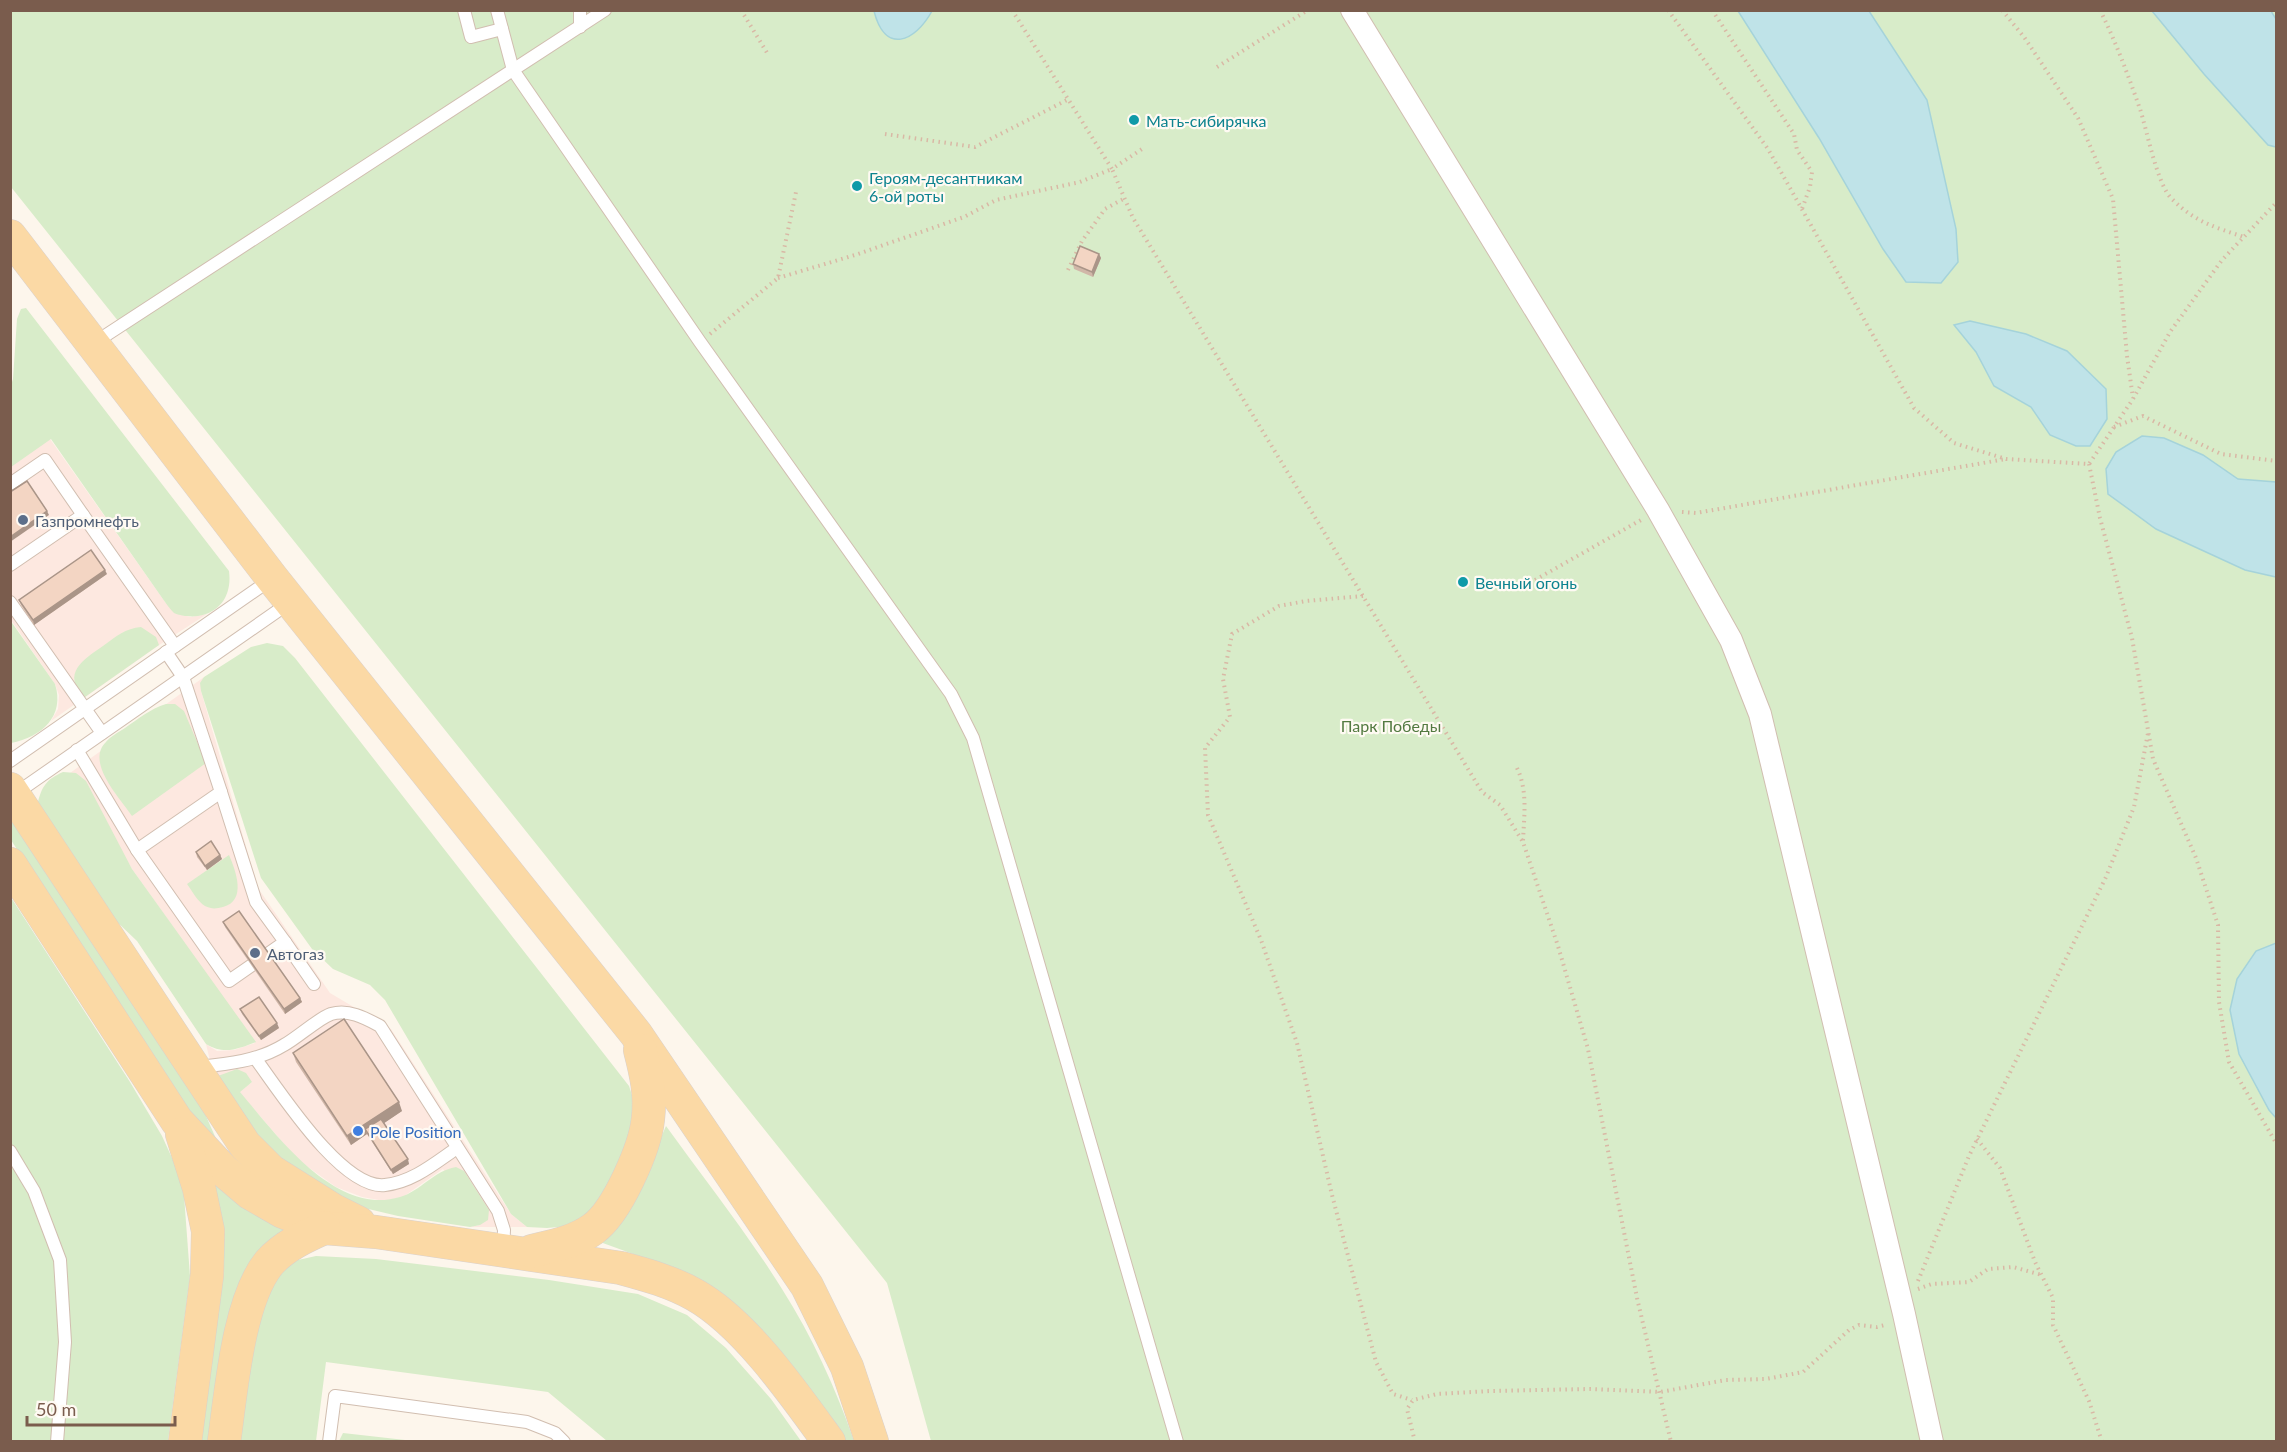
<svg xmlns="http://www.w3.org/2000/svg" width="2287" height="1452" viewBox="0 0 2287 1452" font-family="Lato,sans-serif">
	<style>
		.commercial { fill: #fde8e0 }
		.green { fill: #d8ecc9 }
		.water { fill: #bfe3e8; stroke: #a5d3da; stroke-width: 1.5 }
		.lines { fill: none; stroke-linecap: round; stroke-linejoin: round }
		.lane-casing { stroke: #d1beb0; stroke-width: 14 }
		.street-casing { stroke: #d1beb0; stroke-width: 24 }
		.primary-casing { stroke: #dad1cd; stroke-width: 34 }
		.path { stroke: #d9b8a5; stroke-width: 4; stroke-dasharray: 1.5 4.5; stroke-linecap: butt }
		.lane { stroke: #fff; stroke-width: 12 }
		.street { stroke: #fff; stroke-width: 22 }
		.primary { stroke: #fbd9a5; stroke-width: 33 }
		.wall { fill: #d1b7a8 }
		.shaded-wall { fill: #aa9588 }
		.building { fill: #f3d5c3; stroke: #aa9588; stroke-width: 1.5 }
		.culture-dot { fill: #0f9aa8; stroke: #fffaf3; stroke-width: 2 }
		.service-dot { fill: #5c6f8a; stroke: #fffaf3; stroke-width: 2 }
		.shop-dot { fill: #3f7fe0; stroke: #fffaf3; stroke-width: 2 }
		.labels { text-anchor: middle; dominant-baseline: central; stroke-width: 4.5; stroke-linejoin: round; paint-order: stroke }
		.culture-label { font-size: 16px; fill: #0d838f; stroke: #fffaf3; text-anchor: start }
		.service-label { font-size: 16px; fill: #4e5e75; stroke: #fffaf3; text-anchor: start }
		.park-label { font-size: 16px; fill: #537a41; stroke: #fffaf3 }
		.shop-label { font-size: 16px; fill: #366cbe; stroke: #fffaf3; text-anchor: start }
	</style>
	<rect width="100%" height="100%" fill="#fdf6ec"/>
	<g class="commercial">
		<polygon points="50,439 165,602 175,613 191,617 207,614 159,645 51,721 58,709 59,695 55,684 11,620 10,467"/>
		<polygon points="204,677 201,683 201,691 258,888 330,993 391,1029 511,1214 527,1227 470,1227 480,1225 443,1169 403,1197 384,1201 362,1197 336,1187 298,1160 239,1092 252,1082 215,1082 206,1044 217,1051 234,1050 255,1043 132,869 76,773 70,773"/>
	</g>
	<g class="green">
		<polygon points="11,11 2276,11 2276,1441 931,1441 887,1283 11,187"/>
		<path d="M26,308L229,571C232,593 222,612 198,616C191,617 180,616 174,613C171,610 167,605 165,602L51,439L11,467V385L13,379L17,319L21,309Z"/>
		<path d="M10,620L55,684C65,716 42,737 11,743Z"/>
		<path d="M141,627L156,637L159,645L85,697C60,674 84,659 103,646C115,637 126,628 141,627Z"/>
		<polygon points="267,643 283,646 295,658 629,1086 634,1101 633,1117 619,1170 587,1215 569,1226 547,1228 527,1227 511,1214 385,1000 370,985 333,969 312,949 261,878 201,691 200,683 204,677 251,647"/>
		<path d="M166,704H175L184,711L206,763L132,816C120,798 85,762 106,742C111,736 119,732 125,728C138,719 150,709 166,704Z"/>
		<path d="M63,772L76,773L86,781L132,869L256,1042C238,1049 224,1055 206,1044L137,941L114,919L38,802C42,786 47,779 63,772Z"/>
		<polygon points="10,810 202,1107 221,1150 177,1098 11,840"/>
		<path d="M229,855C236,871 247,901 223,907C216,909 211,909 205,906C198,902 192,891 187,884Z"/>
		<polygon points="10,896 130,1082 162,1136 183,1182 190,1276 168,1441 11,1441"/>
		<path d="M237,1069L246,1073L252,1082L240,1092C276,1134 335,1217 400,1197C421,1191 433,1171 456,1167L464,1171L489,1210L488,1220L480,1225L470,1227L398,1216L360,1207L294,1172L265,1144L221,1093L218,1076Z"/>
		<path d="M666,1126C705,1180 747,1233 782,1289C812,1336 836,1389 854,1441H844L669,1267L600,1242L651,1161Z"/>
		<polygon points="212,1181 293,1226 212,1441 196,1442"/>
		<polygon points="316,1256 376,1259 549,1280 638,1294 687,1315 726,1348 771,1399 801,1441 607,1441 548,1392 326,1362 316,1441 236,1442 249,1350 271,1286 289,1262"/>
		<polygon points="343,1433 414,1441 339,1441"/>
	</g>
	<g class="water">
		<path d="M874,11V10L932,11C915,42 885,55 874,11Z"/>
		<polygon points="1738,11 1869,11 1927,100 1956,229 1958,262 1941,283 1906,282 1883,249 1819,138"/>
		<polygon points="2152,11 2271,11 2276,19 2276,147 2268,145 2204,74"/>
		<polygon points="1970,321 2026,334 2067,351 2106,389 2107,419 2090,446 2076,446 2050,435 2031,407 1994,386 1976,352 1954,325"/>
		<polygon points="2142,436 2164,438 2203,455 2238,479 2276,482 2276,577 2245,570 2156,529 2108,494 2106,469 2116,452"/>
		<polygon points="2276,943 2276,1118 2269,1110 2239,1054 2230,1010 2237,979 2256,951"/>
	</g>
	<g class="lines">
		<g class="lane-casing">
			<g id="lane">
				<polyline points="464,10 471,37 502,29"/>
				<polyline points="497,10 513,70 700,342 951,694 973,738 1177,1442"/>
				<polyline points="580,27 580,10"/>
				<polyline points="94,343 605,10"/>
				<polyline points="10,484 45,460 83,515"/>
				<polyline points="10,565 83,515 175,646"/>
				<polyline points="10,602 102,733"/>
				<polyline points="77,750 137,850 221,792 183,677 166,652"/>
				<polyline points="10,761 270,580"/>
				<polyline points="15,794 289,603"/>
				<polyline points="137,850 229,981 285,942 256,902 221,792"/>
				<polyline points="285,942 314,984"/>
				<path d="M255,1058C279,1090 342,1190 385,1185C413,1182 435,1163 457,1148"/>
				<path d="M198,1067C228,1064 258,1061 284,1045C297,1038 319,1018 331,1014C349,1009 365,1018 380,1026L498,1211L504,1230L503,1250"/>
				<polyline points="10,1151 34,1191 60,1260 65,1342 57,1442"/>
				<polyline points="329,1442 335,1396 527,1422 555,1433 564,1442"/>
			</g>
		</g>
		<g class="street-casing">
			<polyline id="street" points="1352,10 1658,510 1731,640 1760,714 1904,1314 1932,1442"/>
		</g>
		<g class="primary-casing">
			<g id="primary">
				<polyline points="10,236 272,578 636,1034 807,1286 847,1367 872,1442"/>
				<polyline points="10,789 245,1145 271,1171 333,1210 359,1223"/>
				<path d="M10,864L177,1121L223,1170L250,1193L283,1212L324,1228L376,1232L621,1268C647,1275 672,1282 695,1295C745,1323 795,1395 829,1442"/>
				<polyline points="182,1134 199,1188 208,1231 207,1275 185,1442"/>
				<path d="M532,1251C553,1246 575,1242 593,1229C617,1212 645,1148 648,1119C651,1095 646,1073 640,1050"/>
				<path d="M224,1442C231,1393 238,1301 269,1263C284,1246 304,1237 324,1228"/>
			</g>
		</g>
		<g class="path">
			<polyline points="741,10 769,56"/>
			<polyline points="1012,10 1112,169 1142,149"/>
			<polyline points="1668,10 1768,149 1914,408 1954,443 2006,459 2089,464 2133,399 2170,332 2222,260 2276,203"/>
			<polyline points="1712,10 1794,134 1797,150 1812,172 1810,187 1802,209"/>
			<polyline points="2002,10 2024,37 2078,118 2113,199 2127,356 2133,398"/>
			<path d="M2100,10C2116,42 2128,75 2140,109C2147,130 2157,185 2172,199C2195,222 2214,227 2244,237"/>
			<polyline points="1217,67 1308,10"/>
			<polyline points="885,134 975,147 1069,99"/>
			<polyline points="1068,270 1082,241 1105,209 1125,198"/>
			<polyline points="778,278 855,255 964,217 996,200 1080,182 1112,169 1133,218 1482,792 1500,805 1523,842 1558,946 1588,1049 1637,1298 1671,1442"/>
			<polyline points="710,334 778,278 796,192"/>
			<polyline points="2114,427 2143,416 2221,454 2276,461"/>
			<polyline points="2089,464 2100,518 2132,638 2153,759 2196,858 2218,925 2219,1002 2229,1062 2276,1143"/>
			<polyline points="1682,512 1696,513 2006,459"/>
			<polyline points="1535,580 1641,520"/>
			<polyline points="1363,596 1306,601 1279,606 1232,634 1223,679 1230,717 1205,748 1208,815 1261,940 1297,1043 1332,1195 1376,1362 1393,1394 1412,1400"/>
			<path d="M1517,768C1528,791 1524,816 1523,841"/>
			<polyline points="1977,1139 2000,1168 2035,1262 2053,1298 2053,1325 2089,1401 2102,1442"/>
			<polyline points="1918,1281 1969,1156 2106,877 2134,807 2148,733"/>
			<polyline points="1918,1289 1932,1284 1969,1282 1988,1269 2013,1267 2042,1275"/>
			<polyline points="1415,1442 1407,1409 1413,1400 1437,1394 1491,1391 1590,1389 1660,1392 1726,1380 1766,1379 1803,1372 1849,1330 1859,1325 1877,1327 1885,1325"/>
		</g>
		<use href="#lane" class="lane"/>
		<use href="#street" class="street"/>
		<use href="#primary" class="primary"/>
	</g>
	<g class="wall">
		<polygon points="1099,254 1101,258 1093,277 1074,269 1073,264"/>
		<polygon points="107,574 34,625 21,605 19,600"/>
		<polygon points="196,852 220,855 222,859 207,870 197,857"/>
		<polygon points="223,922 300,998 302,1002 285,1014 225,927"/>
		<polygon points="240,1009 279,1028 261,1040 242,1014"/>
		<polygon points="293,1053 402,1111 384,1123 409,1164 393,1174 367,1134 351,1145 296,1062"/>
	</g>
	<g class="shaded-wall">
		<polygon points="1099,254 1101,258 1093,277 1092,272"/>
		<polygon points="47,511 49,515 10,542 10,537"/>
		<polygon points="105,570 107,574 34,625 33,620"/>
		<polygon points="220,855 222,859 207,870 205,866"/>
		<polygon points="300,998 302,1002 285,1014 284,1009"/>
		<polygon points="277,1023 279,1028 261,1040 259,1036"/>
		<polygon points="399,1102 402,1111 368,1134 365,1129 367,1134 351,1145 347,1136"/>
		<polygon points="408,1159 409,1164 393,1174 391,1170"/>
	</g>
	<g class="building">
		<polygon points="1080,246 1099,254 1092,272 1073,264"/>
		<polygon points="27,481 47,511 10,537 10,492"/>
		<polygon points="91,550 105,570 33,620 19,600"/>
		<polygon points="211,841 220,855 205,866 196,852"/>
		<polygon points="239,911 300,998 284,1009 223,922"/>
		<polygon points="259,997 277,1023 259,1036 240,1009"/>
		<polygon points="344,1019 399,1102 347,1136 293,1053"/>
		<polygon points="381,1119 408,1159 391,1170 365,1129"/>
	</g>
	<g class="culture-dot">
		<circle cx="1134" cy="120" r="6"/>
		<circle cx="857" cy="186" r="6"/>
		<circle cx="1463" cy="582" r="6"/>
	</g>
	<g class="service-dot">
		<circle cx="23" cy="520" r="6"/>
		<circle cx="255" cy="953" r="6"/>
	</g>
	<circle class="shop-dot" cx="358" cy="1131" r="6"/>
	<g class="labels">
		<g class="culture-label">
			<text x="1146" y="120">Мать-сибирячка</text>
			<text x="869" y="177">Героям-десантникам<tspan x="869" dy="18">6-ой роты</tspan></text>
			<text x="1475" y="582">Вечный огонь</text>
		</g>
		<g class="service-label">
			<text x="35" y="520">Газпромнефть</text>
			<text x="267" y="953">Автогаз</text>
		</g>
		<g class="park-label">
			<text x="1391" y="725">Парк Победы</text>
		</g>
		<g class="shop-label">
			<text x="370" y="1131">Pole Position</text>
		</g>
	</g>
	<rect width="2287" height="1452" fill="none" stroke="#7a5c4d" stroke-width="24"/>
	<path d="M27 1416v9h148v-9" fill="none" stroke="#7a5c4d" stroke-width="3"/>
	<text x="36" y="1416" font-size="18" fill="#7a5c4d" stroke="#fffaf3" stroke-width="4.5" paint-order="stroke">50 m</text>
</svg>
